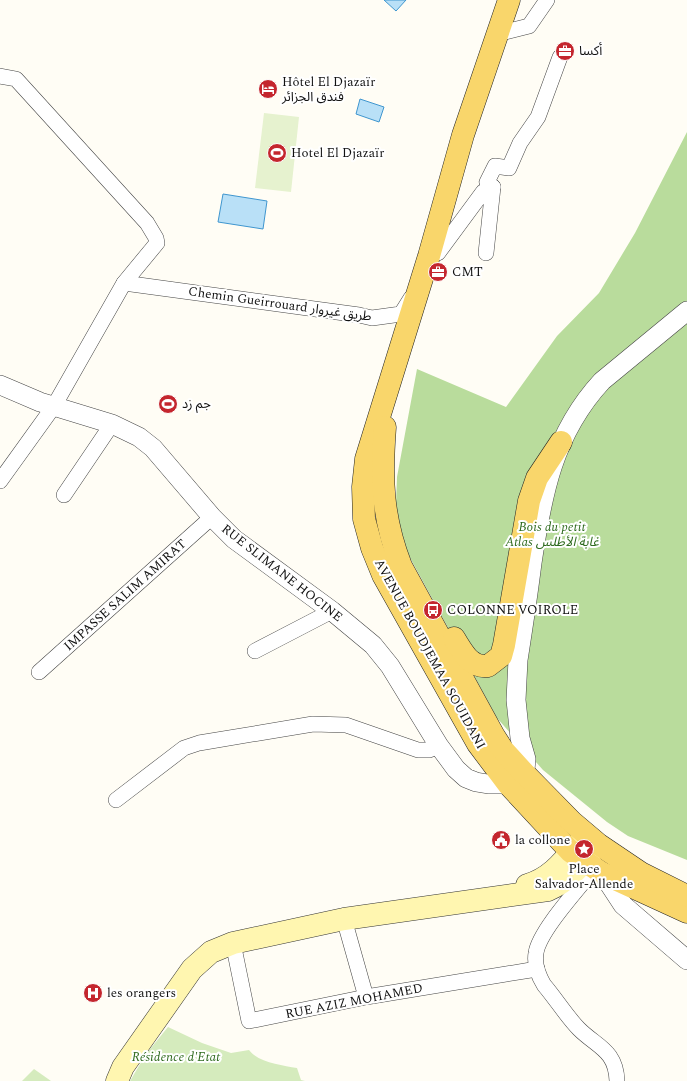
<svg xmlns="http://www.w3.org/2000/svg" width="687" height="1081" viewBox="0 0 687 1081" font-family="Spectral,'Noto Sans Arabic',serif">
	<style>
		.green { fill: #d5ebbd }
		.forest { fill: #b9dc9c }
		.pitch { fill: #e6f2cf }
		.water { fill: #b9e0f7; stroke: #3f96cf }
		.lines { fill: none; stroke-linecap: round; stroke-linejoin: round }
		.minor-casing { stroke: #444; stroke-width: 16 }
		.tertiary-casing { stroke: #444; stroke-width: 20 }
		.secondary-casing { stroke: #333; stroke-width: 23 }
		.primary-casing { stroke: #222; stroke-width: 23 }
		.minor { stroke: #fff; stroke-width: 15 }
		.tertiary { stroke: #fff; stroke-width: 19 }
		.secondary { stroke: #fff6b0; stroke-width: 22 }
		.primary { stroke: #f9d66b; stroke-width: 22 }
		.labels { text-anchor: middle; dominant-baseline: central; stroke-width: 4; stroke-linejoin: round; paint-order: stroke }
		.poi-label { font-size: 13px; fill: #111; stroke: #fff; text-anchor: start }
		.street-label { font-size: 13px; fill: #111; stroke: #fff }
		.park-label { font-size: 13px; font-style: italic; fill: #2f6b1f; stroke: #fff }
	</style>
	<rect width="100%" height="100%" fill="#fffdf5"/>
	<g class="green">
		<path d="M168,1027L202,1043L231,1053L249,1050C259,1063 282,1065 297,1068L301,1080L305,1081H130L146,1054Z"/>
		<polygon points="34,1069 51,1081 22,1081"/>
	</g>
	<polygon class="forest" points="687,132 687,860 628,836 607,822 543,770 497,718 395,530 397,477 417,369 506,407 557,336 599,293 635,233"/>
	<polygon class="pitch" points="264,113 299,117 291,192 255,188"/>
	<g class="water">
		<polygon points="384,0 406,0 396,11"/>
		<polygon points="360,99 384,107 379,122 356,114"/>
		<polygon points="223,194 267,201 263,229 218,222"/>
	</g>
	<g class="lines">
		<g class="minor-casing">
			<g id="minor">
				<polyline points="497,34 529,26 547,0"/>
				<polyline points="0,76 16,79 147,223 156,238 157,243 124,283 54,406 0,481"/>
				<polyline points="493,187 487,182 495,166 509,168 520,143 538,117 560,57"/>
				<polyline points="429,256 438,253 483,192 493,187 486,253"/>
				<polyline points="124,283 359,315 372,318 401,314 411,298"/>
				<polyline points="64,495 112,424"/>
				<polyline points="255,651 332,611"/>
				<polyline points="39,672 212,517"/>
				<polyline points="116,800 184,748 199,743 313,724 346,725 418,750 429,750 439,746"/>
				<path d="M594,869C580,887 539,931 536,953C534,965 538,975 544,985C556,999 567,1017 579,1029C597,1047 616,1050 617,1081"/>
				<polyline points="344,919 366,997"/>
				<polyline points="233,943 249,1021 366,997 537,969"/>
			</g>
		</g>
		<g class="tertiary-casing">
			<g id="tertiary">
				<path d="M0,385L40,402L112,424L139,437L153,448L212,517L234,539L332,611L373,645L390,666L439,746L456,769L466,778L476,782L488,784H508L524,773L525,770L526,759L520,738L516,700L518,660C523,628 528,595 532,563C542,495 553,434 602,381L687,311"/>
				<polyline points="602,873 623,905 687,960"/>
			</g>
		</g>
		<g class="secondary-casing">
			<g id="secondary">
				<path d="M527,885C553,878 567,856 584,837"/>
				<path d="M117,1081L123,1067L192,969L211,952L233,943L344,919L548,890C570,881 582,864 596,846"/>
			</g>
		</g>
		<g class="primary-casing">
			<g id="primary">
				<polyline points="509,0 463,135 429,256 366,459 363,487 364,519 372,548 383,575 478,744 508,784 571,852 602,873 687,912"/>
				<path d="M385,427C381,479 382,517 401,566L494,736L503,750L524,773L572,822L598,844L641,873L687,896"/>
				<path d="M454,638C463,652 470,668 488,666L501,656L504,645L529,501L537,478L561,442"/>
			</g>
		</g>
		<use href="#minor" class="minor"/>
		<use href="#tertiary" class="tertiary"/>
		<use href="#secondary" class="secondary"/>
		<use href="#primary" class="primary"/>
	</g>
	<defs>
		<g id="office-disc" transform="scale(1)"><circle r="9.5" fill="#c4262e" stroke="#fff"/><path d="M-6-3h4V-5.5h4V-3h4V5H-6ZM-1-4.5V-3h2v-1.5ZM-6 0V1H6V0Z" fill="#fff"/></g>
		<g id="hotel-disc" transform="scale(1)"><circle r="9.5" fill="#c4262e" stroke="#fff"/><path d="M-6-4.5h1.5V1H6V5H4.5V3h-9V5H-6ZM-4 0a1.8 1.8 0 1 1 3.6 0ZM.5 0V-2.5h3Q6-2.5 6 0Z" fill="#fff"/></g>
		<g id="stadium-disc" transform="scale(1)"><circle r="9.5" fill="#c4262e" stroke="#fff"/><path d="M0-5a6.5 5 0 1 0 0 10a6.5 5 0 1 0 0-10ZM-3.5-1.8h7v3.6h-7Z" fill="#fff"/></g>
		<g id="bus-disc" transform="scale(1)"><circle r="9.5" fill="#c4262e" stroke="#fff"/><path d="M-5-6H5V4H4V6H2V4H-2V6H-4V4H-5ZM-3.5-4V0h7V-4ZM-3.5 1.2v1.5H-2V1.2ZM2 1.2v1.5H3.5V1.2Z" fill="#fff"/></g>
		<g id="civic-disc" transform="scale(1)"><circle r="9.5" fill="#c4262e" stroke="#fff"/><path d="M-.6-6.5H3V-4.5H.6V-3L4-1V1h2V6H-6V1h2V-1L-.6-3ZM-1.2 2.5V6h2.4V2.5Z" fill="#fff"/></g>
		<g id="sight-disc" transform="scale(1)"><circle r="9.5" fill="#c4262e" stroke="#fff"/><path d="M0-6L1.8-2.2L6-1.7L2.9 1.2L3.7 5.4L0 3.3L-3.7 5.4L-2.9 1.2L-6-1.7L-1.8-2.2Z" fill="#fff"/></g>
		<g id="hospital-disc" transform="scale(1)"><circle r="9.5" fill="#c4262e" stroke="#fff"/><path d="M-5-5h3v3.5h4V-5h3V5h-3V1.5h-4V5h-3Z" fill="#fff"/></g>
	</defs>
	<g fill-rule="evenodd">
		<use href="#office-disc" x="565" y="51"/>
		<use href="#hotel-disc" x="268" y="89"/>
		<use href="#stadium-disc" x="277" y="153"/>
		<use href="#office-disc" x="438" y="272"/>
		<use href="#stadium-disc" x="168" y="404"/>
		<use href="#bus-disc" x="433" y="610"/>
		<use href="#civic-disc" x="501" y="840"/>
		<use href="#sight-disc" x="584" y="849"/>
		<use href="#hospital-disc" x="93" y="993"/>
	</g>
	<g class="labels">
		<g class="poi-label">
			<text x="579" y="51">أكسا</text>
			<text x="282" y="82">Hôtel El Djazaïr<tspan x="282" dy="15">فندق الجزائر</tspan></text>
			<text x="291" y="153">Hotel El Djazaïr</text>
			<text x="452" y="272">CMT</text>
			<text x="182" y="404">جم زد</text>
			<text x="447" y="610">COLONNE VOIROLE</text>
			<text x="515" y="840">la collone</text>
			<text x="584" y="869" text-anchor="middle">Place<tspan x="584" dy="15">Salvador-Allende</tspan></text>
			<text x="107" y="993">les orangers</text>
		</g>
		<g class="street-label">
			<text transform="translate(280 304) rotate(8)">Chemin Gueirrouard طريق غيروار</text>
			<text transform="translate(282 573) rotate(38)">RUE SLIMANE HOCINE</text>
			<text transform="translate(125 595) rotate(-42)">IMPASSE SALIM AMIRAT</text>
			<text transform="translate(430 654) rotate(61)">AVENUE BOUDJEMAA SOUIDANI</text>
			<text transform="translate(354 1001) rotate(-11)">RUE AZIZ MOHAMED</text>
		</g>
		<g class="park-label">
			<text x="552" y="527">Bois du petit<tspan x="552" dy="15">Atlas غابة الأطلس</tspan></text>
			<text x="176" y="1057">Résidence d'Etat</text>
		</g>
	</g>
</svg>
